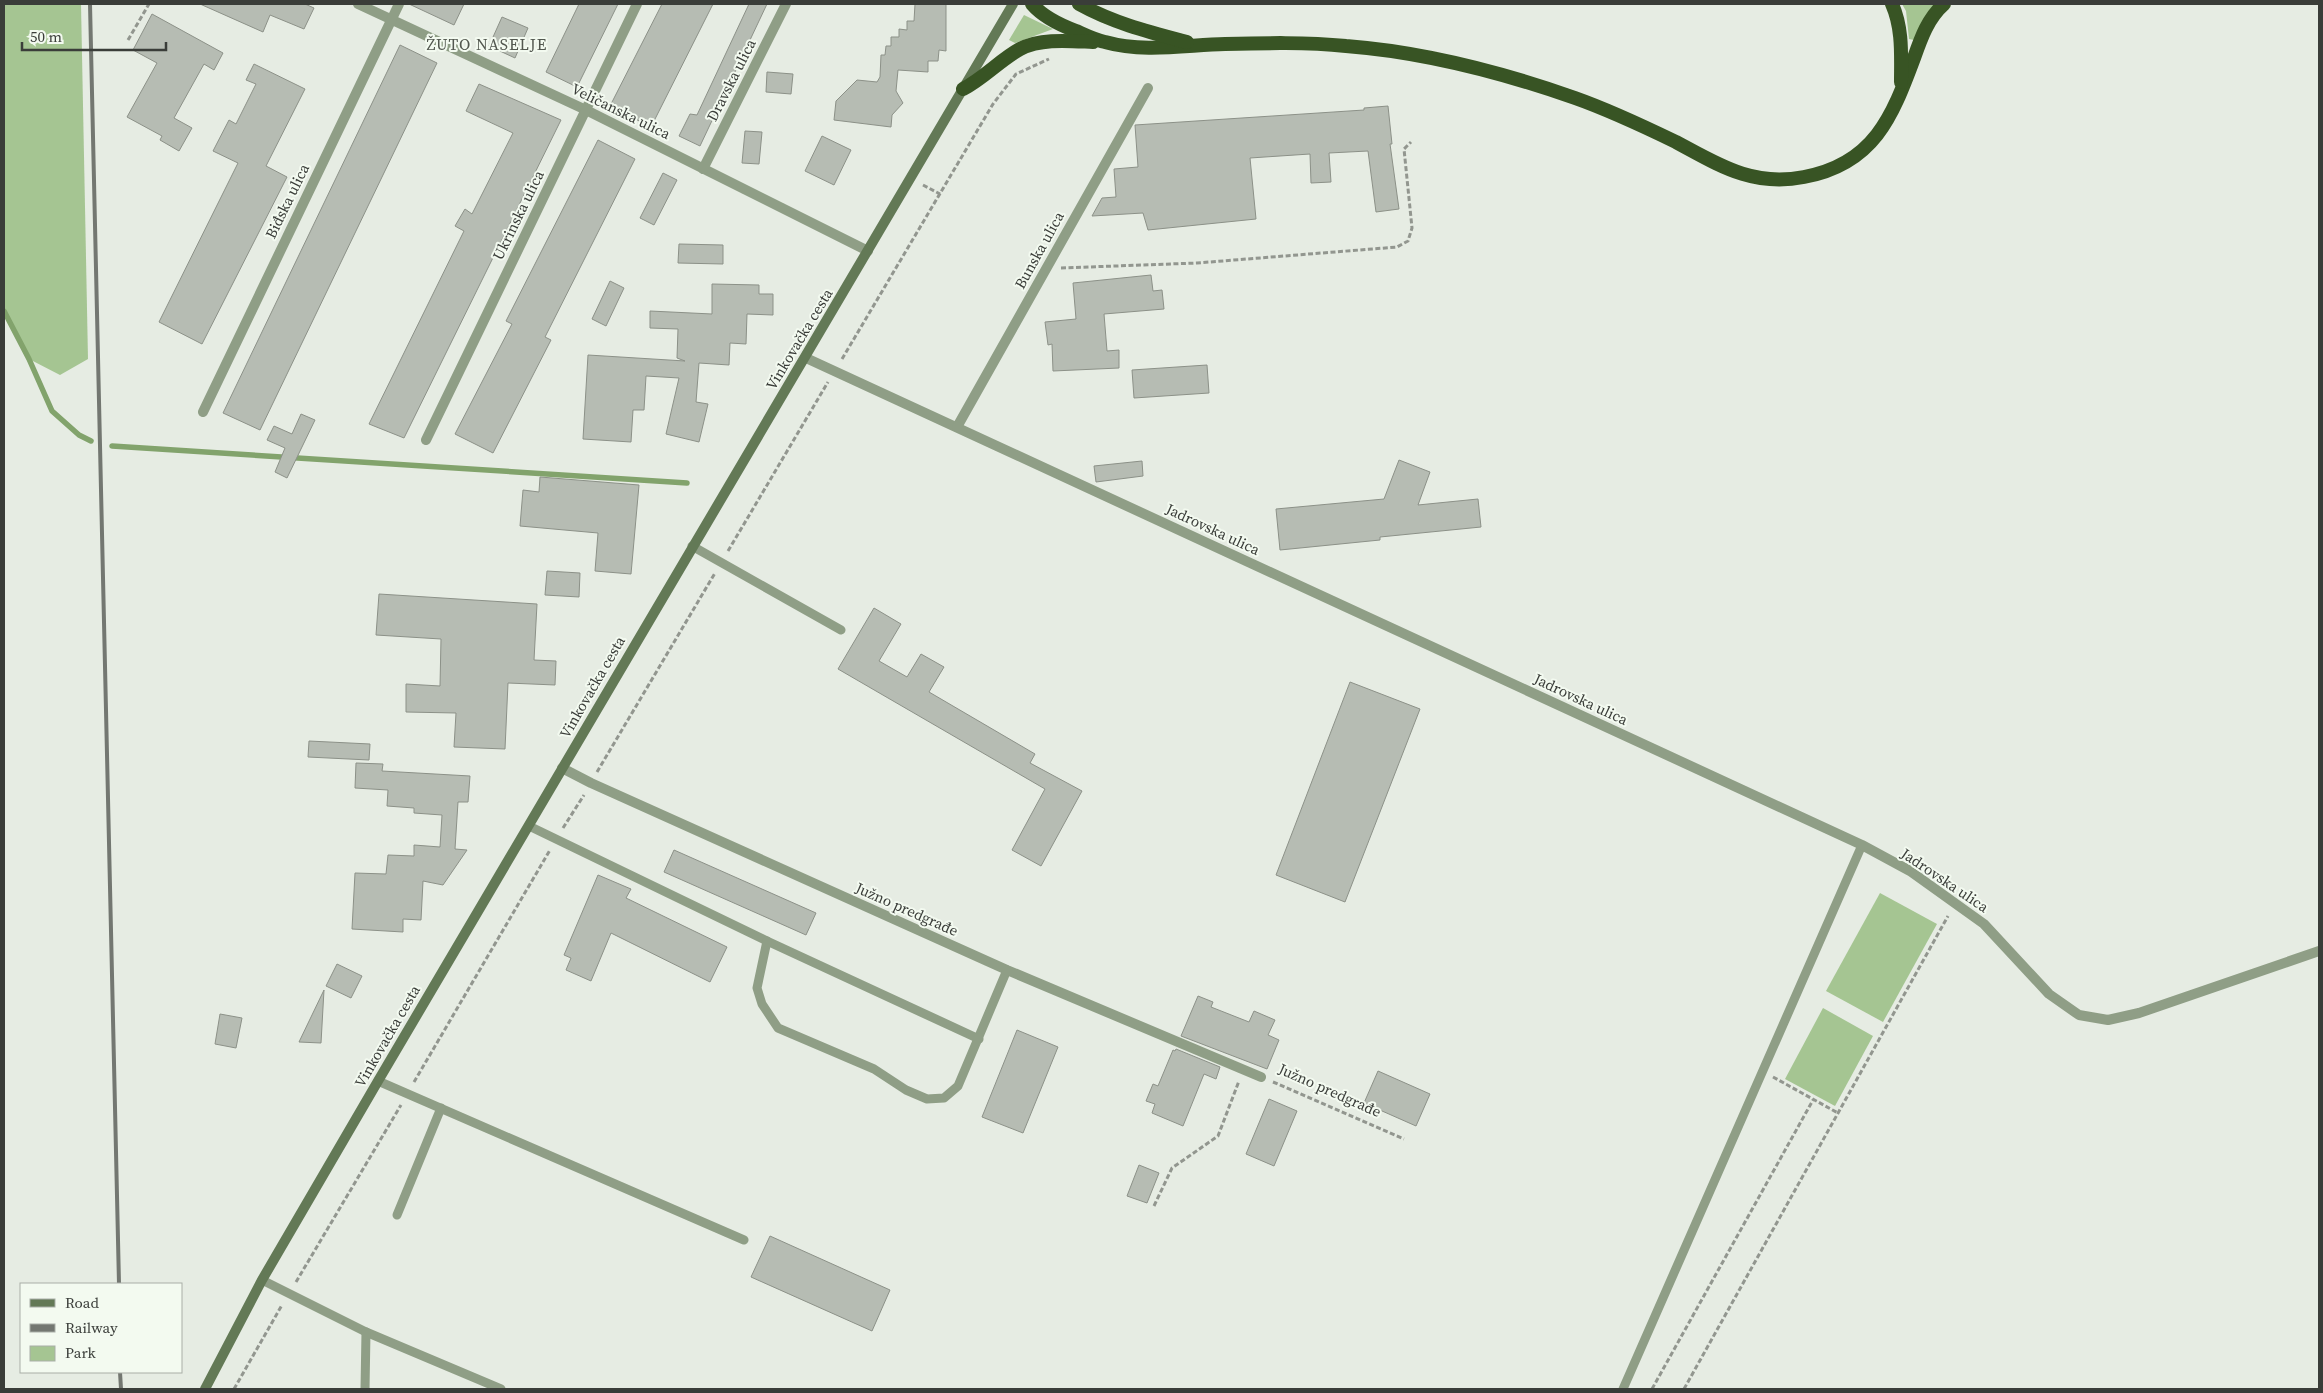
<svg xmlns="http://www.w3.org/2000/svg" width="2323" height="1393" viewBox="0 0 2323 1393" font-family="'Source Serif 4',serif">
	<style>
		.green { fill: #a5c592 }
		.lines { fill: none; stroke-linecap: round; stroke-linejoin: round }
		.stream { stroke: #82a36c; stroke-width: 5.5 }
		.building { fill: #b6bcb3; stroke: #8c9188 }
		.path { stroke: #92968f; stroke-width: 3; stroke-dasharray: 5 2.5; stroke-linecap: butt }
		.service { stroke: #8f9e86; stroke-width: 9 }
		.minor { stroke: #8f9e86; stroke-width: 10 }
		.secondary { stroke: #637956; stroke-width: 10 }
		.trunk { stroke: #385424; stroke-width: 14 }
		.rail { stroke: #737771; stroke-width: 4 }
		.labels { text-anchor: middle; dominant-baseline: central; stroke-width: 4; stroke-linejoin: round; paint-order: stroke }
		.street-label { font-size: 15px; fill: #3a3d39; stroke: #f3faf0 }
		.neighbourhood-label { font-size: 16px; letter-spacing: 1px; fill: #52574f; stroke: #f3faf0 }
	</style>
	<rect width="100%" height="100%" fill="#e6ece3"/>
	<g class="green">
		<polygon points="4,4 81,4 88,359 60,375 29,359 4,311"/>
		<polygon points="1902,4 1935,4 1914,40 1909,39 1906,11"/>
		<polygon points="1024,15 1053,29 1015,43 1009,40"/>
		<polygon points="1880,893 1937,924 1883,1022 1826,991"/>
		<polygon points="1823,1008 1873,1036 1835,1106 1785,1079"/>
	</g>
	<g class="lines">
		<g class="stream">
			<polyline points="4,311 29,359 52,411 79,435 91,441"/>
			<polyline points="112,446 687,483"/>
		</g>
	</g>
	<g class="building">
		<polygon points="200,4 305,4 314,8 304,29 270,15 263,32"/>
		<polygon points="409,4 464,4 454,25"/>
		<polygon points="579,4 618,4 577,87 546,72"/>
		<polygon points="662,4 713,4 651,127 610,106"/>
		<polygon points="749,4 767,4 700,146 679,136 690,114 697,115"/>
		<polygon points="915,4 946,4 946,51 939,50 938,61 928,61 928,72 898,70 896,91 903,103 892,115 891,127 834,120 836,101 857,80 877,82 880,77 881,55 885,55 886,46 891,46 891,37 899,37 899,29 907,30 907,21 914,21"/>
		<polygon points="152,14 223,53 214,70 204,64 174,118 192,128 179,151 160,140 162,136 127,117 157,63 133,50"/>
		<polygon points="502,17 528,28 515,58 489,46"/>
		<polygon points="400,45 437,63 260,430 223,413"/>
		<polygon points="254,64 305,89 266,166 287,177 202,344 159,322 238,163 213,151 229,120 236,124 256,84 246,80"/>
		<polygon points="767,72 793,74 791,94 766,92"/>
		<polygon points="479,84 561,120 404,438 369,424 464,231 455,226 465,209 472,214 513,133 466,111"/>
		<polygon points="1388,106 1392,144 1390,144 1399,209 1376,212 1368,151 1329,153 1331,182 1311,183 1310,154 1250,158 1256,219 1148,230 1143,213 1092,216 1102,198 1116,197 1114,169 1138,167 1135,125 1364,110 1364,108"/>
		<polygon points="745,131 762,132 759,164 742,163"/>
		<polygon points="822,136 851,150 834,185 805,171"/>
		<polygon points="598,140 635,159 545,337 551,340 493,453 455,434 512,324 506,321"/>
		<polygon points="663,173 677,180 654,225 640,218"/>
		<polygon points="679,244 723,245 723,264 678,263"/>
		<polygon points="1151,275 1153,291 1162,290 1164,309 1104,314 1107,351 1119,350 1119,368 1053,371 1052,344 1048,345 1045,322 1076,319 1073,283"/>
		<polygon points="610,281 624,288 606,326 592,319"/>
		<polygon points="712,284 759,285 759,294 773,294 773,315 747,314 746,344 730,343 729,365 699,363 696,402 708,404 699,442 666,434 679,378 646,376 644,410 633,410 631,442 583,439 588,355 685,361 677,358 678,329 650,328 650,311 712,314"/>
		<polygon points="1207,365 1209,393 1134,398 1132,370"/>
		<polygon points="301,414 315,420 287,478 275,472 285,448 267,440 274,426 292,434"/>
		<polygon points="1399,460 1430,472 1418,505 1478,499 1481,527 1380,537 1380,540 1280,550 1276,509 1384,499"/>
		<polygon points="1142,461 1143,476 1096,482 1094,466"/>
		<polygon points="540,477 639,485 631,574 595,571 598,533 520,526 523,490 539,492"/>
		<polygon points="547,571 580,573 579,597 545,595"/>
		<polygon points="379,594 537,604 534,660 556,661 555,685 508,683 505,749 454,747 456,713 406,712 406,684 440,686 441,639 376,635"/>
		<polygon points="874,608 901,624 879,661 907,677 921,654 944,667 929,692 1035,754 1030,763 1082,791 1041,866 1012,850 1045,789 838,669"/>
		<polygon points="1350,682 1420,709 1345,902 1276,875"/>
		<polygon points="309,741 370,744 369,760 308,757"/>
		<polygon points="356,763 383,764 382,771 470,776 468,802 458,802 455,849 467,850 443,885 423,881 421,920 403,919 403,932 352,929 355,873 386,874 388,855 414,856 414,845 440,847 442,815 414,813 414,808 387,806 388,790 355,788"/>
		<polygon points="674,850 816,913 806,935 664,872"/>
		<polygon points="598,875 631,889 626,898 727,947 710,982 611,933 591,981 566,970 571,958 564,955"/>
		<polygon points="337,964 362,976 351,998 326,986"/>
		<polygon points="324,990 321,1043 299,1042"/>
		<polygon points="1198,996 1213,1002 1211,1007 1249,1022 1254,1011 1275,1020 1268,1035 1279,1040 1267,1069 1181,1036"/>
		<polygon points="220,1014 242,1018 236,1048 215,1044"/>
		<polygon points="1017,1030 1058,1047 1023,1133 982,1117"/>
		<polygon points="1176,1049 1220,1067 1216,1079 1204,1074 1183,1126 1152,1113 1155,1104 1146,1101 1153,1084 1158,1086 1173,1050 1175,1051"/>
		<polygon points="1378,1071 1430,1094 1416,1126 1364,1103"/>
		<polygon points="1269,1099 1297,1111 1274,1166 1246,1154"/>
		<polygon points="1139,1165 1159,1173 1147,1203 1127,1196"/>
		<polygon points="770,1236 890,1290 872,1331 751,1277"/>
	</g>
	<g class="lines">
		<g class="path">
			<polyline points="128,40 149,4"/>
			<polyline points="923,185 940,194"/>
			<polyline points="1061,268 1197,263 1397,247 1408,241 1412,228 1404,149 1411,142"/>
			<polyline points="842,359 993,104 1016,74 1049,59"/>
			<polyline points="728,551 828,382"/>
			<polyline points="597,772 715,573"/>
			<polyline points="563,828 584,795"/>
			<polyline points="1773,1077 1838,1113"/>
			<polyline points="414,1082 550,850"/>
			<polyline points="1273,1082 1404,1139"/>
			<polyline points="1154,1206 1172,1168 1218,1136 1239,1081"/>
			<polyline points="296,1282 401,1105"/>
			<polyline points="234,1389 282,1305"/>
			<polyline points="1652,1389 1813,1100"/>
			<polyline points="1684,1389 1948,916"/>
		</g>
		<g class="service">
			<polyline points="692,546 841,630"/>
			<polyline points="529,826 767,941 979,1039"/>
			<polyline points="767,941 757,988 762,1004 778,1028 874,1069 906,1090 927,1099 944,1098 958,1086 1007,970"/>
			<polyline points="378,1081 744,1240"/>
			<polyline points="397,1215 441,1108"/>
			<polyline points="262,1280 366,1332 501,1389"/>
			<polyline points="365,1389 366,1332"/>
			<polyline points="1623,1389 1862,845"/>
		</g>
		<g class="minor">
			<polyline points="358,4 586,110 868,251"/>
			<polyline points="703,169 786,4"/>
			<polyline points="806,358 1862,845 1910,871 1984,924 2049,994 2079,1015 2108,1020 2139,1013 2319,951"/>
			<polyline points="203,412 399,4"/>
			<polyline points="957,427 1148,88"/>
			<polyline points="426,440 637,4"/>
			<polyline points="562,768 591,783 1007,970 1261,1077"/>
		</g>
		<polyline class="secondary" points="205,1389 262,1280 378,1081 1013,4"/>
		<g class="trunk">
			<path d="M1032,4C1043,17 1060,25 1076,31C1085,35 1095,40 1105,42C1144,53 1186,45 1225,44C1265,43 1306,42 1346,46C1424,52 1501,72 1575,98C1609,110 1643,126 1676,142C1719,165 1752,187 1804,177C1874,164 1892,117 1914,58C1921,38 1928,18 1944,4"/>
			<path d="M1079,4C1113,23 1149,32 1187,42"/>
			<path d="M1892,4C1903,29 1901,55 1901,82"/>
			<path d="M963,89C984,78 1000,60 1020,49C1041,38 1070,41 1093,42"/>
		</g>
		<g class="rail">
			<polyline points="90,4 119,1284"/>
			<polyline points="120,1372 121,1389"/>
		</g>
	</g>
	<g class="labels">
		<g class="street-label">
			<text transform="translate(731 80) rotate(-63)">Dravska ulica</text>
			<text transform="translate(621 111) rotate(26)">Veličanska ulica</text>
			<text transform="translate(287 201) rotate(-64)">Biđska ulica</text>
			<text transform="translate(518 215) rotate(-64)">Ukrinska ulica</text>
			<text transform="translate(1039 250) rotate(-61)">Bunska ulica</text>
			<text transform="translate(799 339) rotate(-59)">Vinkovačka cesta</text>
			<text transform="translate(1213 529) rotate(25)">Jadrovska ulica</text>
			<text transform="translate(592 687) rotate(-60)">Vinkovačka cesta</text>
			<text transform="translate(1581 699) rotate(25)">Jadrovska ulica</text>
			<text transform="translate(1945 880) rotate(34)">Jadrovska ulica</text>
			<text transform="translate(907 909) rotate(24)">Južno predgrađe</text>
			<text transform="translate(387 1036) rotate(-60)">Vinkovačka cesta</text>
			<text transform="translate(1330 1090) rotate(24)">Južno predgrađe</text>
		</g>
		<g class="neighbourhood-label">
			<text x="487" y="44">ŽUTO NASELJE</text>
		</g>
	</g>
	<rect width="2323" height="1393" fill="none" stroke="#3a3d39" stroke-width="10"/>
	<rect x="20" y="1283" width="162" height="90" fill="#f3faf0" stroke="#a9aea7"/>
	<rect x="30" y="1299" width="25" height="8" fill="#637956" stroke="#a9aea7"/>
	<text x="65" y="1308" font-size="15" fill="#3a3d39">Road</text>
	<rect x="30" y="1324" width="25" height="8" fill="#737771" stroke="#a9aea7"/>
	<text x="65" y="1333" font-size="15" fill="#3a3d39">Railway</text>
	<rect x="30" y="1346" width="25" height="15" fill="#a5c592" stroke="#a9aea7"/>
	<text x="65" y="1358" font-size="15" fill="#3a3d39">Park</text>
	<path d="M22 42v8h144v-8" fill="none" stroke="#3a3d39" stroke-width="2.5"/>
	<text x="30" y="42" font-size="15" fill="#3a3d39" stroke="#f3faf0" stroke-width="4" paint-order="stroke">50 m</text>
</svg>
